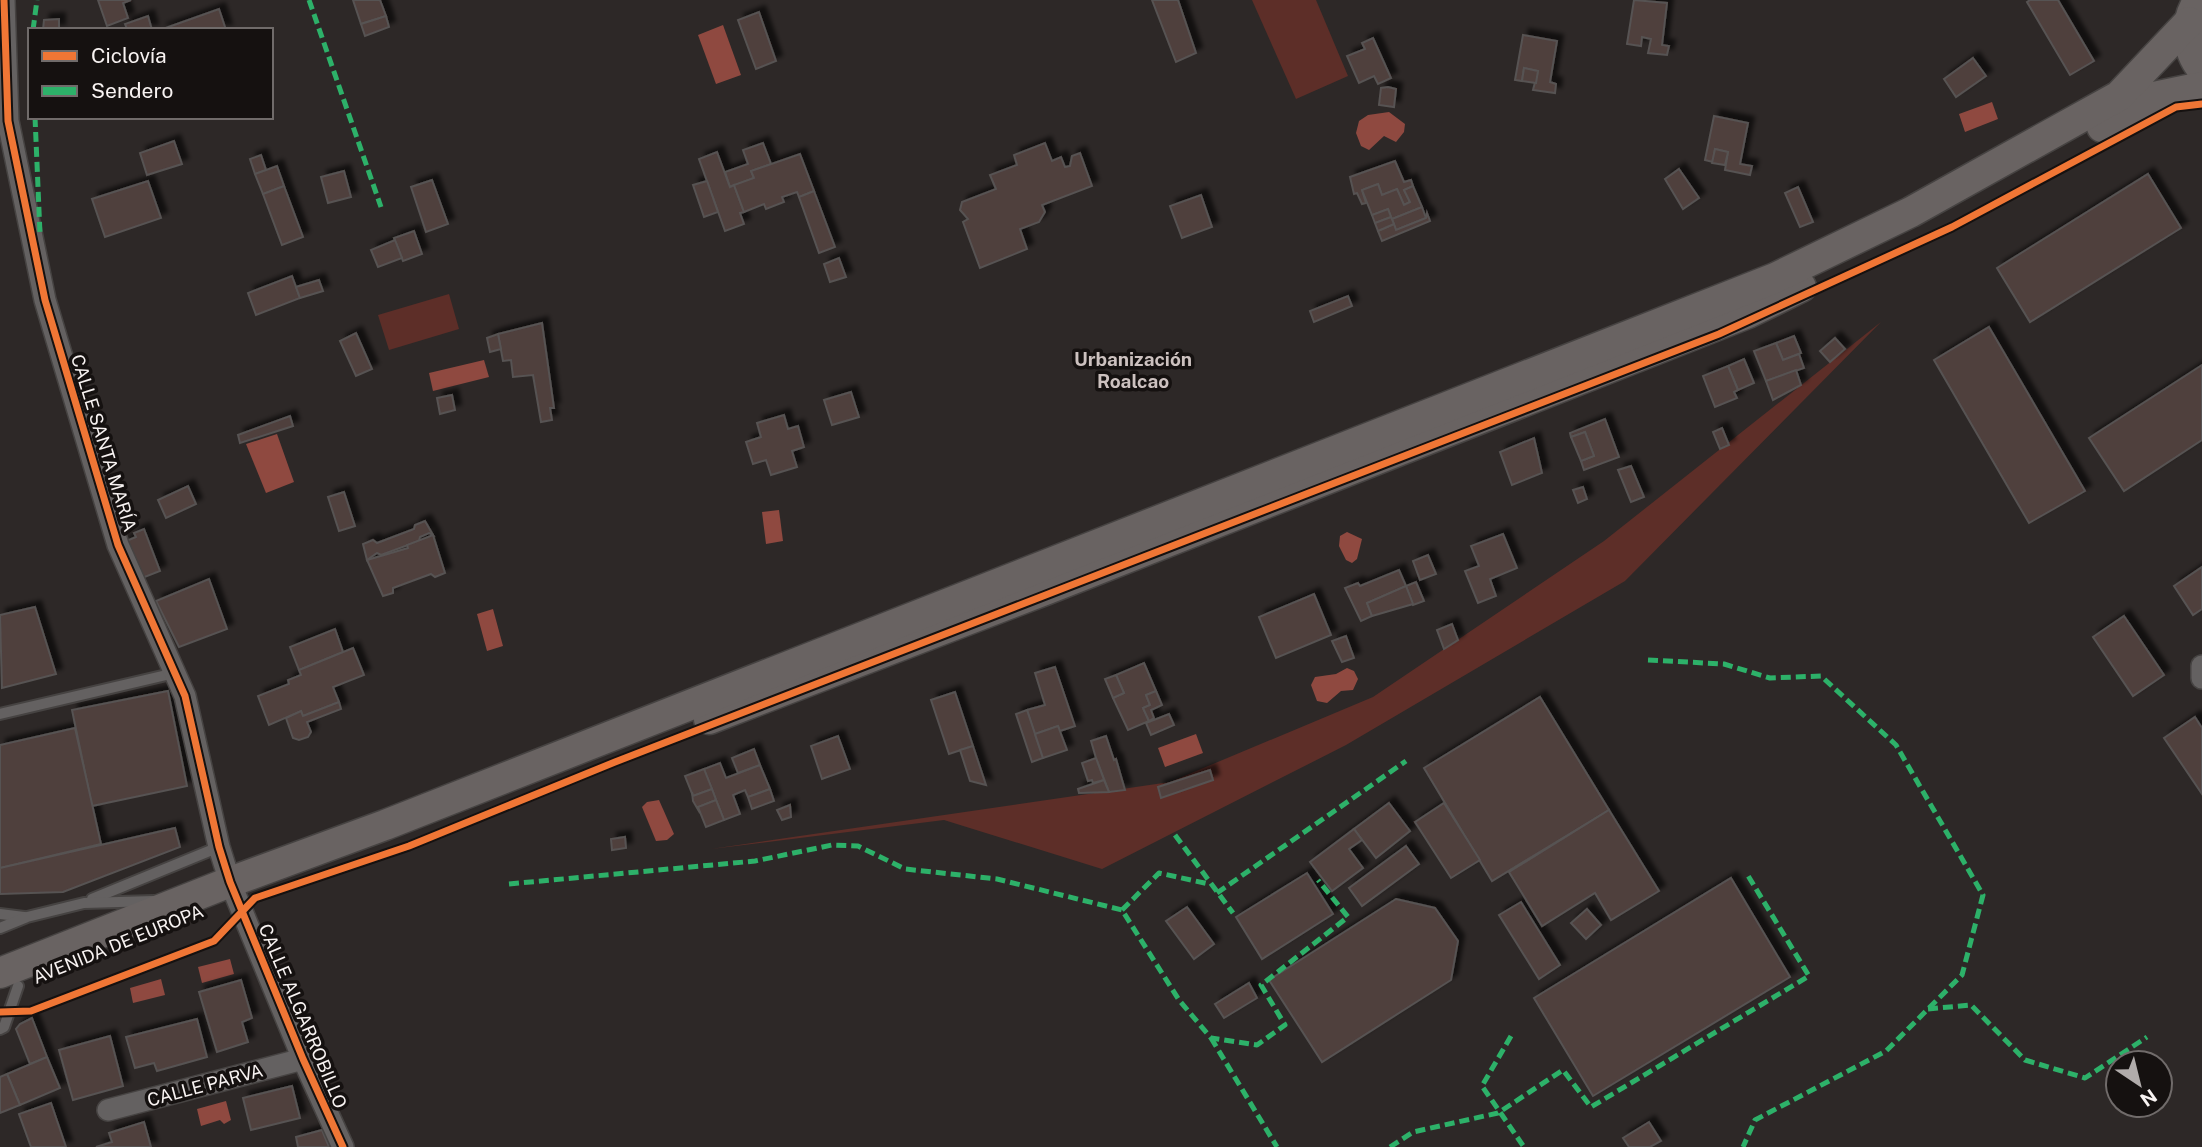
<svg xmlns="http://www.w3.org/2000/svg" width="2202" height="1147" viewBox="0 0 2202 1147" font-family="'Public Sans',sans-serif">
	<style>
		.green { fill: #5d2e28 }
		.water { fill: #8f4940 }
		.building { fill: #4f3f3e; stroke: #575352; stroke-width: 2; filter: url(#shadow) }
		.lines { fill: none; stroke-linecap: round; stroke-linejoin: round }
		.lane-casing { stroke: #464342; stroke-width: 14 }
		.street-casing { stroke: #464342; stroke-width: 24 }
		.secondary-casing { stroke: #464342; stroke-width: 33 }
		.lane { stroke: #646161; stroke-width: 10 }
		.street { stroke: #646161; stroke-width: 21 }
		.secondary { stroke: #696362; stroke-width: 30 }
		.quiet { stroke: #2db169; stroke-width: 5; stroke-dasharray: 10 5; stroke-linecap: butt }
		.cycleway-casing { stroke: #151110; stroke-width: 11 }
		.cycleway { stroke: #f07635; stroke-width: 7 }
		.labels { text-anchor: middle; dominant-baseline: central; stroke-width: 7; stroke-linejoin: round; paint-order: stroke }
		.street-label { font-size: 18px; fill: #f8f3f2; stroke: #151110 }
		.neighbourhood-label { font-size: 19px; font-weight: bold; fill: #ccc1bf; stroke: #151110 }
	</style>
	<defs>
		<filter id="shadow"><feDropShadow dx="6" dy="-6" stdDeviation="2" flood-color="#0009"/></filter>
	</defs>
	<rect width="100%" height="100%" fill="#2d2827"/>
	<g class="green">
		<polygon points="1252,0 1316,0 1348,76 1296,99"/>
		<polygon points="449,294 459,329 389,350 378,315"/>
		<polygon points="1881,322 1625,581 1346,745 1102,869 944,820 711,849 1170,782 1373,697 1604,541"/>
	</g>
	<g class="water">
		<polygon points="723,25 741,75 716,84 698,35"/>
		<polygon points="1992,102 1998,119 1965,132 1959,114"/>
		<polygon points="1389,112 1405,124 1404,132 1396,142 1384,136 1369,150 1361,146 1356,133 1359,121 1368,115"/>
		<polygon points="484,360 489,377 433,391 429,373"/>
		<polygon points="277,434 294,482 266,493 246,444"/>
		<polygon points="779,510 783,541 766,544 762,512"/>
		<polygon points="1347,532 1362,539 1357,559 1352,563 1346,560 1339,546 1340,536"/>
		<polygon points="493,609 503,646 487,651 477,614"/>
		<polygon points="1347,668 1354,671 1358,679 1353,690 1341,691 1327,703 1317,701 1311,685 1315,677 1336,674"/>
		<polygon points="1196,734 1203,753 1165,767 1158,748"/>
		<polygon points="659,800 674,834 667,840 656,841 642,807 647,802"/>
		<polygon points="230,959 234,974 202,983 198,967"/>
		<polygon points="161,979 165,995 133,1003 130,988"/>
		<polygon points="226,1101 231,1120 224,1124 220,1120 201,1126 197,1109"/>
	</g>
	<g class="building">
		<polygon points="98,0 131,0 123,3 128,18 107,26"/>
		<polygon points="353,0 380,0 386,16 361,24"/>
		<polygon points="1152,0 1178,0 1196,53 1176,62"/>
		<polygon points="1634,0 1667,3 1662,45 1669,46 1667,55 1648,53 1651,39 1642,37 1641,46 1627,44"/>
		<polygon points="2030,0 2058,0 2094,61 2070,75 2027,2"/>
		<polygon points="219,9 226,30 160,30"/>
		<polygon points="759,12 776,61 756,69 738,20"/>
		<polygon points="148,16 152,30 124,30 127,29 125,24"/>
		<polygon points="386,16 389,27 365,36 361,24"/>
		<polygon points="59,19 59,30 43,30 44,20"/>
		<polygon points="1523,35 1557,41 1550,82 1556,84 1555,93 1533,90 1538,71 1524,68 1522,81 1515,80"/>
		<polygon points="1373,38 1391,78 1378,84 1374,76 1359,83 1347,56 1365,49 1362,43"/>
		<polygon points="1973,58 1986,76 1956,97 1944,79"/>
		<polygon points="1524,68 1538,71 1536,83 1522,81"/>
		<polygon points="1388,87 1396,89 1394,107 1379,105 1381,88"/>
		<polygon points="1714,116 1748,123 1740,164 1752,166 1750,175 1725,170 1728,152 1715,149 1713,162 1705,160"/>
		<polygon points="174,141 182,164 147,175 140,153"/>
		<polygon points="763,143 771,164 751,171 754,178 730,187 725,172 748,164 743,150"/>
		<polygon points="1045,143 1052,161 1061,157 1065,167 1070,166 1072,156 1080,153 1092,186 1042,205 1045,212 1039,222 1020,229 1027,249 980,268 963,222 968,219 960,210 962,202 996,189 990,175 1017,165 1014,155"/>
		<polygon points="1715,149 1728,152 1725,165 1712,163"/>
		<polygon points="717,152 730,187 734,185 744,212 740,213 744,224 725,231 699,159"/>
		<polygon points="800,154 814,191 799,197 797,192 782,197 784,202 766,209 764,204 744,212 734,185 754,178 751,171"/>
		<polygon points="261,155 266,170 255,174 250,159"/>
		<polygon points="1395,161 1404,182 1411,180 1413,186 1404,190 1410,202 1404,205 1397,189 1382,195 1378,184 1362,190 1366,203 1362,204 1357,193 1354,194 1350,177"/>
		<polygon points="277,166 284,186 263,194 255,174"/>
		<polygon points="1679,169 1699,198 1683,209 1665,179"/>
		<polygon points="344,171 351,197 328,203 321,177"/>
		<polygon points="2148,174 2181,228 2030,322 1997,268"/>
		<polygon points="432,180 448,224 426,232 411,187"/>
		<polygon points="148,181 161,218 105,237 92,199"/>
		<polygon points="707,181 718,212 704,217 693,185"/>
		<polygon points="1378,184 1382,195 1397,189 1404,205 1410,202 1404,190 1413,186 1422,207 1392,219 1388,209 1372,215 1362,190"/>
		<polygon points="284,186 303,237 282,245 263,194"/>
		<polygon points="1798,187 1813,222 1800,227 1785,193"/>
		<polygon points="814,191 835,247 819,253 799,197"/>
		<polygon points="1201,195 1212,227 1182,238 1170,206"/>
		<polygon points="1422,207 1426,218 1396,230 1392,219"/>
		<polygon points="1388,209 1391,217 1375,223 1372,215"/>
		<polygon points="1427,213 1430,221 1382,241 1378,231 1394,224 1396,230 1426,218"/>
		<polygon points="1391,217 1394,224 1378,231 1375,223"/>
		<polygon points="414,231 422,254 403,261 394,238"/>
		<polygon points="395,240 402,258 378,267 371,250"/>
		<polygon points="839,258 846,277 830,282 824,264"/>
		<polygon points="292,276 300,298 256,315 248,293"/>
		<polygon points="319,280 323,291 300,298 296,287"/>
		<polygon points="1348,296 1352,306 1314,322 1310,311"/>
		<polygon points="542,323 554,408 550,408 552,420 541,422 533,375 513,377 511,360 503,361 498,334"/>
		<polygon points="1989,327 2085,491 2029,523 1934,360"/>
		<polygon points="356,333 372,369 356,376 340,341"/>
		<polygon points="498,334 501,349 490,352 487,338"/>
		<polygon points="1794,336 1801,353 1783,360 1776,343"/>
		<polygon points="1835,338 1845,349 1830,362 1820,351"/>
		<polygon points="1776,343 1783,360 1799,354 1804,368 1766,381 1754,351"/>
		<polygon points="1744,359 1754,383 1738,390 1728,366"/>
		<polygon points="2202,365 2202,440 2124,491 2089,438"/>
		<polygon points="1728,366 1738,390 1734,392 1737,398 1715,407 1703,376"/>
		<polygon points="1796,370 1801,385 1773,400 1766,381"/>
		<polygon points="851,392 859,417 832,425 824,400"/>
		<polygon points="452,395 455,410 440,414 437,398"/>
		<polygon points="784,415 788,429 798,426 804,447 792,451 797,467 771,475 766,460 753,464 746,442 761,437 757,423"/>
		<polygon points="290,416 293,426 240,443 238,435"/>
		<polygon points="1605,419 1619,457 1584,470 1581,461 1594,456 1585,432 1571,437 1570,433"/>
		<polygon points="1722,428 1729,445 1720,449 1713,432"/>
		<polygon points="1585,432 1594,456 1581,461 1571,437"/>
		<polygon points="1534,438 1542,473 1512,485 1500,452"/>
		<polygon points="1631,466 1644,497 1631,502 1618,470"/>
		<polygon points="188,486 196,504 166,518 158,500"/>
		<polygon points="1583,487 1587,499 1578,503 1573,490"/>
		<polygon points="344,492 355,526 339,531 328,497"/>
		<polygon points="425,521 433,535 429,533 420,537 419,541 381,555 377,553 367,560 363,544 373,540 377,543 414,529 415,525"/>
		<polygon points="144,529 160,571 142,578 124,542 136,537 134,533"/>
		<polygon points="1503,534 1517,568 1490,579 1496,596 1478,603 1465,571 1479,566 1471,546"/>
		<polygon points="433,535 445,573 435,577 431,574 393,588 393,593 383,596 367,560 408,548 407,545"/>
		<polygon points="1428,555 1436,574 1420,580 1413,561"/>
		<polygon points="2202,567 2202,609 2193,615 2174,586"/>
		<polygon points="1399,570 1406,586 1367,603 1372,616 1361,621 1345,588 1358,583 1360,586"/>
		<polygon points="209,579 227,629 179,647 156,601"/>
		<polygon points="1416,582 1424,601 1413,605 1406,586"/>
		<polygon points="1406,586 1413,604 1372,616 1367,603"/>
		<polygon points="1314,594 1331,635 1276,658 1259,617"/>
		<polygon points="35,607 56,674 2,688 0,615"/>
		<polygon points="2124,616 2164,675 2133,696 2093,637"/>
		<polygon points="1452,624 1458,640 1444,649 1437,630"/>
		<polygon points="335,629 343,652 299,670 290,647"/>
		<polygon points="1346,636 1354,658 1342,662 1332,641"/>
		<polygon points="353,648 364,675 333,687 339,702 303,716 301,711 269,725 258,696 289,684 288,680 301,675 299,670"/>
		<polygon points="1144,663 1156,691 1146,695 1150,705 1143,708 1149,721 1128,730 1113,698 1124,693 1116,675"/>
		<polygon points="1055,667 1075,726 1060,731 1058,726 1035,734 1027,710 1045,705 1035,673"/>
		<polygon points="1116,675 1124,693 1113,698 1105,679"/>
		<polygon points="168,691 187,786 92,806 72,710"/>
		<polygon points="1156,691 1162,705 1151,710 1154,718 1149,721 1143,708 1150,705 1146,695"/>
		<polygon points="955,692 973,746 949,754 931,700"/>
		<polygon points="1540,697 1609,810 1492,881 1424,768"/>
		<polygon points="339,702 341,709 307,722 311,732 308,737 299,740 293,738 286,718 301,711 303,716"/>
		<polygon points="1027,710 1043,758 1032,762 1016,714"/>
		<polygon points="1169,714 1174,725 1151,735 1146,723"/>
		<polygon points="2195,717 2202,728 2202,794 2164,738"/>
		<polygon points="1058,726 1067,750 1043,758 1035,734"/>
		<polygon points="75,728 101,844 0,868 0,745"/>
		<polygon points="838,736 850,769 822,779 811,746"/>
		<polygon points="1106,736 1114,760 1116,759 1125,790 1109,792 1096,758 1091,741"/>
		<polygon points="973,746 986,785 970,781 960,750"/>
		<polygon points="754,749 760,765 738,773 732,758"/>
		<polygon points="1096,758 1104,780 1093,783 1092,780 1088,781 1082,763"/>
		<polygon points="720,763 726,778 760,765 770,789 748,797 745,790 733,795 740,814 724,820 704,769"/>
		<polygon points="704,769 712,789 693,796 685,776"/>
		<polygon points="1210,770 1213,780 1161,798 1158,787"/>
		<polygon points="1104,780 1109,792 1079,793 1078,789"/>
		<polygon points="712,789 716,800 698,807 700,813 693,801 692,792 693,796"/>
		<polygon points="770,789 774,801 752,809 748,797"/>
		<polygon points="716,800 724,820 706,827 698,807"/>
		<polygon points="1389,803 1410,831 1376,858 1354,829"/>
		<polygon points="1444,803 1480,860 1451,878 1415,822"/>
		<polygon points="790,805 791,817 782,820 777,810"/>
		<polygon points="1609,810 1659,891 1611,920 1595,893 1542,926 1509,872"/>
		<polygon points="175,828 180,847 63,892 0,894 0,868"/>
		<polygon points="1354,829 1362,840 1349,849 1363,868 1332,891 1310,862"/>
		<polygon points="625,837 626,848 612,850 611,839"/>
		<polygon points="1406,846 1419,864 1362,906 1349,888"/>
		<polygon points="1307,873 1333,914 1262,959 1236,917"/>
		<polygon points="1731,878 1790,977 1593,1096 1534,998"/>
		<polygon points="1396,899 1435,908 1458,941 1451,980 1322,1062 1269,980"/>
		<polygon points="1521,902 1560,965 1539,979 1499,915"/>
		<polygon points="1187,907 1214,944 1194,959 1166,921"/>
		<polygon points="1587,909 1601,925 1586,939 1571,923"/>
		<polygon points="241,980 252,1018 242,1022 248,1042 217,1052 199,992"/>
		<polygon points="1249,983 1257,998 1224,1018 1215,1004"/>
		<polygon points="32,1018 47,1057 30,1064 16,1029 20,1024"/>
		<polygon points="197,1019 207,1057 157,1071 154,1063 135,1068 126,1037"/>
		<polygon points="110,1036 123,1086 73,1100 59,1050"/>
		<polygon points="47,1057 60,1088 20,1105 7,1074"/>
		<polygon points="7,1074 20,1105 0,1113 0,1077"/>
		<polygon points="292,1086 300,1118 251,1130 243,1098"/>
		<polygon points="51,1103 66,1147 31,1147 19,1114"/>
		<polygon points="144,1122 151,1147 96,1147 112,1142 109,1133"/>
		<polygon points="1649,1122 1661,1141 1650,1147 1629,1147 1623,1138"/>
		<polygon points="322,1130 329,1147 298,1147 296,1137"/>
	</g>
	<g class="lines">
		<g class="lane-casing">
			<g id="lane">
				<polyline points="0,714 175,673"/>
				<polyline points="92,899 219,847"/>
				<polyline points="0,914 24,917"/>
				<polyline points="0,928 27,917 84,903 154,901"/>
				<polyline points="0,1029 4,1027 18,986"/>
			</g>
		</g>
		<g class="street-casing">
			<g id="street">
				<polyline points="4,0 8,121 45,300 118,545 185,696 219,847 230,882 303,1059 343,1147"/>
				<polyline points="2202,666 2202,678"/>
				<polyline points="108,1110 303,1059"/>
			</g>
		</g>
		<g class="secondary-casing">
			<g id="secondary">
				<path d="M2199,0C2184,21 2186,50 2202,69"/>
				<polyline points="2102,127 2154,97 2202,87"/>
				<polyline points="709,719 1045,590 1748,313 1801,287"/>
				<polyline points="0,973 230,882 385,825 1775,278 1911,212 2119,96 2189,22"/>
			</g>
		</g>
		<use href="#lane" class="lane"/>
		<use href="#street" class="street"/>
		<use href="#secondary" class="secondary"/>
		<g class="quiet">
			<polyline points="309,0 381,207"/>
			<polyline points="33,30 37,0"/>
			<polyline points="35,117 40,234"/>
			<polyline points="1648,660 1724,664 1770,678 1821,676 1896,745 1983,895 1962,975 1886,1051 1755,1120 1743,1147"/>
			<polyline points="1175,835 1233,913"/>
			<polyline points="509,884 755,861 832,845 858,846 905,869 997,879 1122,910 1179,1000 1211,1038 1257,1045 1285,1025 1261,985 1348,917 1318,880"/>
			<polyline points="1217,893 1406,761"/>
			<polyline points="1122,910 1159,873 1209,884"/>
			<polyline points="1928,1009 1971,1005 2025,1060 2085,1078 2147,1037"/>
			<polyline points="1511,1036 1482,1086 1524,1147"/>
			<polyline points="1211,1038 1277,1147"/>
			<polyline points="1390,1147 1413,1132 1498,1113 1563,1070 1591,1107 1809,976 1747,874"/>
		</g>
		<g class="cycleway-casing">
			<g id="cycleway">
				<polyline points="4,0 8,121 45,300 118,545 185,696 219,847 230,882 303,1059 343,1147"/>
				<polyline points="0,1012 31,1011 214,941 255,898 409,846 615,762 1719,334 1952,227 2176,107 2202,104"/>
			</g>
		</g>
		<use href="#cycleway" class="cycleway"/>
	</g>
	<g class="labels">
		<g class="street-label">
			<text transform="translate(104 443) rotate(73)">CALLE SANTA MARÍA</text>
			<text transform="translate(118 944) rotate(-22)">AVENIDA DE EUROPA</text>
			<text transform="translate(303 1016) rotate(67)">CALLE ALGARROBILLO</text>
			<text transform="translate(205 1085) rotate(-15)">CALLE PARVA</text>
		</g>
		<g class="neighbourhood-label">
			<text x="1133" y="359">Urbanización<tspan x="1133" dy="22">Roalcao</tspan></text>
		</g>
	</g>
	<rect x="28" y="28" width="245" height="91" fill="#151110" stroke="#706b6a" stroke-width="2"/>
	<rect x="42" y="51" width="35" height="10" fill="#f07635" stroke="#706b6a" stroke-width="2"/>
	<text x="91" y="63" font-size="21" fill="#f8f3f2">Ciclovía</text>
	<rect x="42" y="86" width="35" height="10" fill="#2db169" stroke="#706b6a" stroke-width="2"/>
	<text x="91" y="98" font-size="21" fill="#f8f3f2">Sendero</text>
	<g transform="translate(2139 1084) rotate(145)"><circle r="33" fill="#151110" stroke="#706b6a" stroke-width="2"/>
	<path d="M0-5L12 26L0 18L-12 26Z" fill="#b1acab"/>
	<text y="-10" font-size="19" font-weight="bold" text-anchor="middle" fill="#f8f3f2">N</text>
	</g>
</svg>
